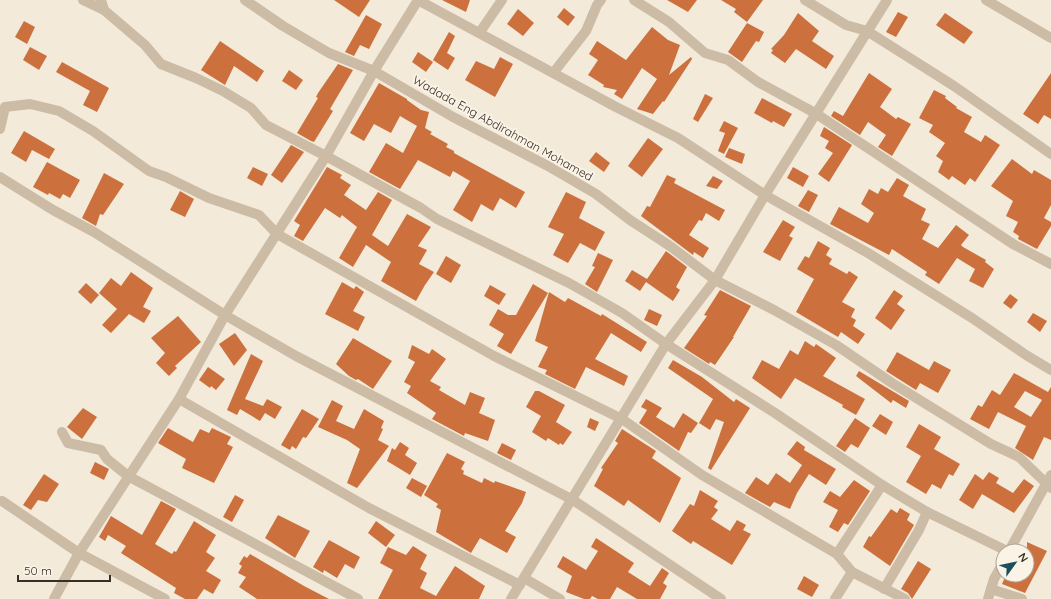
<svg xmlns="http://www.w3.org/2000/svg" width="1051" height="599" viewBox="0 0 1051 599" font-family="Quicksand,sans-serif">
	<style>
		.building { fill: #cc713e; fill-rule: evenodd }
		.lines { fill: none; stroke-linecap: round; stroke-linejoin: round }
		.street { stroke: #ccbba5; stroke-width: 10 }
		.labels { text-anchor: middle; dominant-baseline: central; stroke-width: 4; stroke-linejoin: round; paint-order: stroke }
		.street-label { font-size: 12px; fill: #372e27; stroke: #faf3e6 }
	</style>
	<rect width="100%" height="100%" fill="#f3eada"/>
	<g class="building">
		<polygon points="334,0 370,0 359,17"/>
		<polygon points="442,0 470,0 466,12"/>
		<polygon points="667,0 697,0 688,12"/>
		<polygon points="721,0 763,0 747,22 734,12 736,9"/>
		<polygon points="564,8 575,17 568,26 557,17"/>
		<polygon points="518,9 534,23 523,36 507,24"/>
		<polygon points="898,12 908,17 896,37 886,32"/>
		<polygon points="798,13 819,31 812,41 834,56 826,69 796,49 785,63 771,53 773,50 771,49 784,35"/>
		<polygon points="945,13 973,32 964,44 936,25"/>
		<polygon points="366,15 382,24 369,49 360,45 354,56 345,52"/>
		<polygon points="24,21 35,27 27,44 15,37"/>
		<polygon points="747,23 764,32 759,42 756,41 742,62 728,52"/>
		<polygon points="652,27 668,40 680,45 669,75 691,57 692,59 664,102 663,101 653,114 637,109 657,79 642,68 622,99 614,94 617,90 603,87 604,85 588,75 598,60 589,54 597,41 626,60"/>
		<polygon points="449,32 455,36 447,53 455,58 448,70 433,60"/>
		<polygon points="220,41 264,71 257,82 234,66 225,85 201,70"/>
		<polygon points="30,47 47,56 39,70 23,60"/>
		<polygon points="418,52 433,62 426,72 412,62"/>
		<polygon points="500,57 513,64 495,97 465,80 476,61 494,69"/>
		<polygon points="62,62 109,88 97,112 83,105 90,91 56,72"/>
		<polygon points="338,64 353,70 330,109 333,111 314,142 311,141 297,133 318,98 316,97 318,93"/>
		<polygon points="289,70 303,80 296,90 282,81"/>
		<polygon points="869,73 892,89 880,107 896,119 898,117 911,124 892,156 878,147 886,135 868,122 860,135 831,116 834,111 843,116"/>
		<polygon points="1051,73 1051,119 1044,115 1038,124 1023,114"/>
		<polygon points="379,83 407,99 407,100 421,110 429,112 425,128 432,132 430,134 448,144 446,147 454,151 454,153 525,192 516,208 500,198 493,211 481,204 472,222 453,210 470,181 453,171 450,177 418,160 400,189 369,172 386,143 403,153 417,126 400,116 391,133 374,124 364,141 350,133"/>
		<polygon points="934,90 946,96 945,98 957,107 956,108 972,117 964,132 981,142 985,135 1000,145 975,182 970,178 965,185 952,176 949,180 938,172 943,161 936,156 945,143 929,132 933,125 919,118"/>
		<polygon points="705,94 713,98 698,122 693,119"/>
		<polygon points="762,98 792,114 784,127 773,121 772,123 754,113"/>
		<polygon points="724,121 738,128 724,154 718,151 725,133 719,131"/>
		<polygon points="824,127 852,145 829,182 818,174 833,153 825,148 829,141 820,136"/>
		<polygon points="24,131 55,149 49,159 32,150 26,162 11,153"/>
		<polygon points="648,138 663,149 642,177 628,166"/>
		<polygon points="291,145 304,152 282,183 271,175"/>
		<polygon points="729,148 745,154 742,164 725,157"/>
		<polygon points="596,152 610,163 604,172 589,161"/>
		<polygon points="1012,159 1032,174 1034,170 1051,180 1051,205 1044,218 1051,222 1051,226 1037,249 1018,239 1019,236 1013,232 1018,222 1006,216 1013,201 991,186"/>
		<polygon points="47,162 80,180 70,198 63,194 60,199 49,193 48,195 33,187"/>
		<polygon points="253,167 268,174 262,186 247,178"/>
		<polygon points="327,167 342,175 340,178 351,185 344,195 366,210 378,192 392,200 372,235 388,246 407,214 431,227 418,246 427,250 419,264 434,272 425,285 416,301 381,281 391,262 366,245 353,267 339,258 357,227 342,215 340,218 325,208 303,241 294,236 300,225 294,221"/>
		<polygon points="793,167 809,176 803,187 787,178"/>
		<polygon points="104,173 124,184 103,215 100,214 96,226 82,218"/>
		<polygon points="667,175 676,179 674,183 725,210 719,221 706,213 702,221 699,220 689,235 709,248 703,258 694,252 693,255 641,216 647,206 650,207"/>
		<polygon points="713,176 723,181 717,189 706,186"/>
		<polygon points="897,178 909,185 903,196 926,209 921,220 930,224 922,239 938,248 956,225 969,235 961,245 963,247 986,260 985,262 994,269 983,288 969,281 975,269 957,258 939,284 925,275 927,272 892,249 889,255 830,224 839,207 868,223 874,213 861,204 869,189 878,194 881,188 888,192"/>
		<polygon points="808,190 818,195 809,212 798,206"/>
		<polygon points="180,191 194,199 185,217 170,210"/>
		<polygon points="566,192 586,202 579,218 605,232 595,251 580,243 568,263 553,255 564,234 548,227"/>
		<polygon points="783,220 795,227 789,236 793,238 780,261 763,252"/>
		<polygon points="818,241 830,248 826,255 832,259 829,264 847,274 849,271 858,277 842,302 855,309 851,317 856,320 853,326 865,334 858,344 841,332 838,337 796,312 814,279 797,269 805,256 809,258"/>
		<polygon points="666,251 687,267 676,287 680,290 673,301 646,282 640,291 625,281 632,270 647,279"/>
		<polygon points="598,253 613,260 597,292 585,284 595,267 592,266"/>
		<polygon points="446,256 461,265 451,283 436,274"/>
		<polygon points="131,272 153,288 143,307 151,311 144,323 129,314 111,333 102,325 117,309 99,293 111,278 121,286"/>
		<polygon points="342,282 354,289 356,286 364,292 353,311 365,317 358,331 325,314"/>
		<polygon points="86,283 99,295 91,304 78,292"/>
		<polygon points="533,284 548,293 511,354 497,346 504,334 489,325 498,309 508,315 516,315"/>
		<polygon points="490,285 506,294 499,305 484,296"/>
		<polygon points="720,290 751,306 733,337 734,337 715,365 710,362 709,364 684,348 707,316 704,315"/>
		<polygon points="894,290 903,296 897,304 905,310 891,330 875,318"/>
		<polygon points="549,292 565,302 568,298 601,316 602,314 647,342 641,352 611,333 595,359 628,376 624,386 586,367 575,389 545,374 547,370 538,367 548,347 535,341"/>
		<polygon points="1010,294 1018,300 1011,309 1003,303"/>
		<polygon points="649,309 662,315 657,326 644,320"/>
		<polygon points="1033,313 1047,321 1040,332 1027,322"/>
		<polygon points="178,316 201,342 175,366 177,368 169,376 156,363 165,353 151,338"/>
		<polygon points="235,333 247,350 234,366 219,344"/>
		<polygon points="353,338 392,361 373,389 358,379 356,380 349,376 336,364"/>
		<polygon points="805,341 814,347 816,344 836,358 823,376 865,399 856,415 842,407 843,405 795,378 781,399 752,378 762,360 779,369 790,350 798,355"/>
		<polygon points="412,345 429,354 432,349 446,359 430,381 441,387 439,390 465,405 470,392 485,398 479,413 495,420 488,441 465,433 464,436 432,419 436,413 407,393 411,386 404,382 415,362 408,358"/>
		<polygon points="897,352 929,370 934,361 951,370 938,393 920,383 916,390 886,371"/>
		<polygon points="251,354 263,361 245,399 263,406 267,399 282,407 275,419 265,413 260,421 240,409 237,415 227,410"/>
		<polygon points="673,360 702,377 734,402 736,399 750,408 711,470 708,468 724,422 716,419 710,430 699,423 713,399 668,368"/>
		<polygon points="208,367 225,379 216,390 211,386 210,388 199,380"/>
		<polygon points="859,371 909,401 906,408 893,400 891,403 856,376"/>
		<path d="M1014,373L1048,392L1051,387V440L1044,437L1033,460L1015,448L1026,426L998,412L989,429L970,419L978,405L982,407L992,390L1000,395ZM1025,391L1042,400L1031,417L1014,407Z"/>
		<polygon points="535,391 539,391 565,405 556,422 572,432 563,445 560,443 559,445 548,438 546,441 532,432 541,416 526,407"/>
		<polygon points="646,399 662,408 656,417 674,428 683,413 698,423 691,433 688,432 679,451 639,423 647,410 641,407"/>
		<polygon points="332,400 343,406 336,421 354,429 364,409 384,421 381,428 383,429 378,440 389,446 357,488 347,483 360,449 347,440 318,427"/>
		<polygon points="83,408 97,417 82,439 67,427"/>
		<polygon points="302,409 319,419 306,438 303,437 296,449 292,446 290,450 281,445"/>
		<polygon points="880,414 893,422 886,435 872,426"/>
		<polygon points="590,418 599,422 595,431 587,427"/>
		<polygon points="855,418 870,428 858,448 851,444 845,452 836,446"/>
		<polygon points="919,424 941,437 934,449 960,464 953,476 949,474 941,489 932,484 926,494 906,482 921,456 906,447"/>
		<polygon points="168,428 193,442 200,429 209,433 212,428 231,437 227,444 233,447 214,483 182,468 186,459 158,443"/>
		<polygon points="622,429 656,451 652,458 681,478 660,523 628,500 624,506 594,486 603,469 601,468 618,443 615,441"/>
		<polygon points="797,441 805,447 804,450 836,469 826,485 809,474 797,493 790,509 774,502 770,507 745,493 756,477 768,485 776,473 790,483 802,465 787,454"/>
		<polygon points="400,442 409,448 405,455 417,463 410,475 387,461 392,448 395,450"/>
		<polygon points="502,443 516,450 511,460 497,453"/>
		<polygon points="447,453 465,462 461,469 464,471 463,474 482,483 484,478 494,483 495,481 526,492 522,503 505,531 516,537 507,553 480,538 471,553 436,532 441,510 436,507 438,504 424,495"/>
		<polygon points="95,462 109,469 104,480 90,473"/>
		<polygon points="989,472 999,478 996,483 1013,493 1024,479 1034,486 1014,513 982,494 973,509 959,500 975,474 983,480"/>
		<polygon points="44,474 59,484 47,502 38,500 31,510 23,505"/>
		<polygon points="412,478 427,486 421,497 406,488"/>
		<polygon points="854,480 870,491 848,525 844,523 838,532 829,527 838,510 823,502 830,491 840,497"/>
		<polygon points="700,490 718,501 714,507 718,510 711,519 730,531 737,520 746,525 743,530 751,534 732,565 693,541 691,544 672,531 690,504 694,506"/>
		<polygon points="235,495 244,500 232,522 223,517"/>
		<polygon points="161,501 176,509 155,544 172,554 174,551 176,552 194,521 216,535 206,552 215,558 206,571 221,580 213,594 204,589 197,599 185,599 174,593 176,588 121,553 126,546 108,535 105,541 99,537 111,516 142,535"/>
		<polygon points="900,508 910,514 907,520 914,525 890,566 863,547 869,536 871,537 891,509 897,513"/>
		<polygon points="278,515 310,531 295,558 265,538"/>
		<polygon points="376,521 395,535 386,547 368,533"/>
		<polygon points="596,538 634,563 628,572 650,586 662,568 669,573 663,583 667,586 660,599 637,599 617,587 610,599 598,599 592,596 590,599 584,599 566,592 572,576 557,567 563,556 586,570 598,551 591,547"/>
		<polygon points="329,540 360,557 354,569 345,564 337,578 324,570 323,573 313,567"/>
		<polygon points="1027,542 1047,551 1025,593 1002,584 1006,575 1027,575"/>
		<polygon points="413,546 427,555 420,569 427,573 420,588 436,596 455,566 485,586 479,599 378,599 393,570 380,563 388,547 406,555"/>
		<polygon points="250,554 304,586 329,599 257,599 239,587 246,577 238,573 242,566 239,564 244,556 247,558"/>
		<polygon points="918,561 931,569 912,599 908,593 901,589"/>
		<polygon points="804,576 819,585 812,597 797,589"/>
	</g>
	<g class="lines">
		<g class="street">
			<polyline points="83,0 104,10"/>
			<polyline points="245,0 283,26 329,53 374,71 453,117 548,166 596,194 630,220 670,246 715,280 774,310 836,345 892,383 991,444 1019,457 1051,488"/>
			<polyline points="418,0 374,71 326,156 421,208 437,219 569,283 622,313 666,344 775,413 882,485 927,512 1007,551"/>
			<polyline points="418,0 616,107 678,138 765,195 868,253 972,318 1026,355 1051,370"/>
			<polyline points="634,0 669,22 705,53 728,60 758,82 815,113 1013,244 1051,264"/>
			<polyline points="805,0 846,25 867,31 954,86 1051,154"/>
			<polyline points="986,0 1051,38"/>
			<polyline points="480,32 502,0"/>
			<polyline points="554,72 586,31 597,5 601,0"/>
			<polyline points="0,129 5,107 30,104 59,111 93,131 149,171 166,177 209,198 259,215 277,234 494,356 622,419 702,475 837,554 852,572 905,599"/>
			<polyline points="0,177 53,210 94,232 225,315 296,356 573,500 721,599"/>
			<polyline points="179,399 369,508 520,585"/>
			<polyline points="62,432 68,443 101,450 107,459 128,476 358,599"/>
			<polyline points="2,501 79,553 165,599"/>
			<polyline points="1009,551 1051,475"/>
			<polyline points="837,554 882,485"/>
			<polyline points="524,578 560,599"/>
			<polyline points="884,589 919,530 927,512"/>
			<polyline points="991,589 1022,599"/>
			<polyline points="54,599 79,553 179,399 225,315 326,156 266,125 251,108 223,91 196,78 161,64 145,45 104,10 101,0"/>
			<polyline points="511,599 666,344 715,280 765,195 887,0"/>
			<polyline points="835,599 852,572"/>
			<polyline points="988,599 994,579 1003,563"/>
		</g>
	</g>
	<g class="labels">
		<g class="street-label">
			<text transform="translate(503 128) rotate(29)">Wadada Eng Abdirahman Mohamed</text>
		</g>
	</g>
	<g transform="translate(1015 563) rotate(57)"><circle r="19" fill="#faf3e6" stroke="#aca49a"/>
	<path d="M0-3L7 15L0 10L-7 15Z" fill="#1a4f5b"/>
	<text y="-6" font-size="11" font-weight="bold" text-anchor="middle" fill="#372e27">N</text>
	</g>
	<path d="M18 575v6h92v-6" fill="none" stroke="#372e27" stroke-width="2"/>
	<text x="24" y="575" font-size="12" fill="#372e27" stroke="#faf3e6" stroke-width="3" paint-order="stroke">50 m</text>
</svg>
